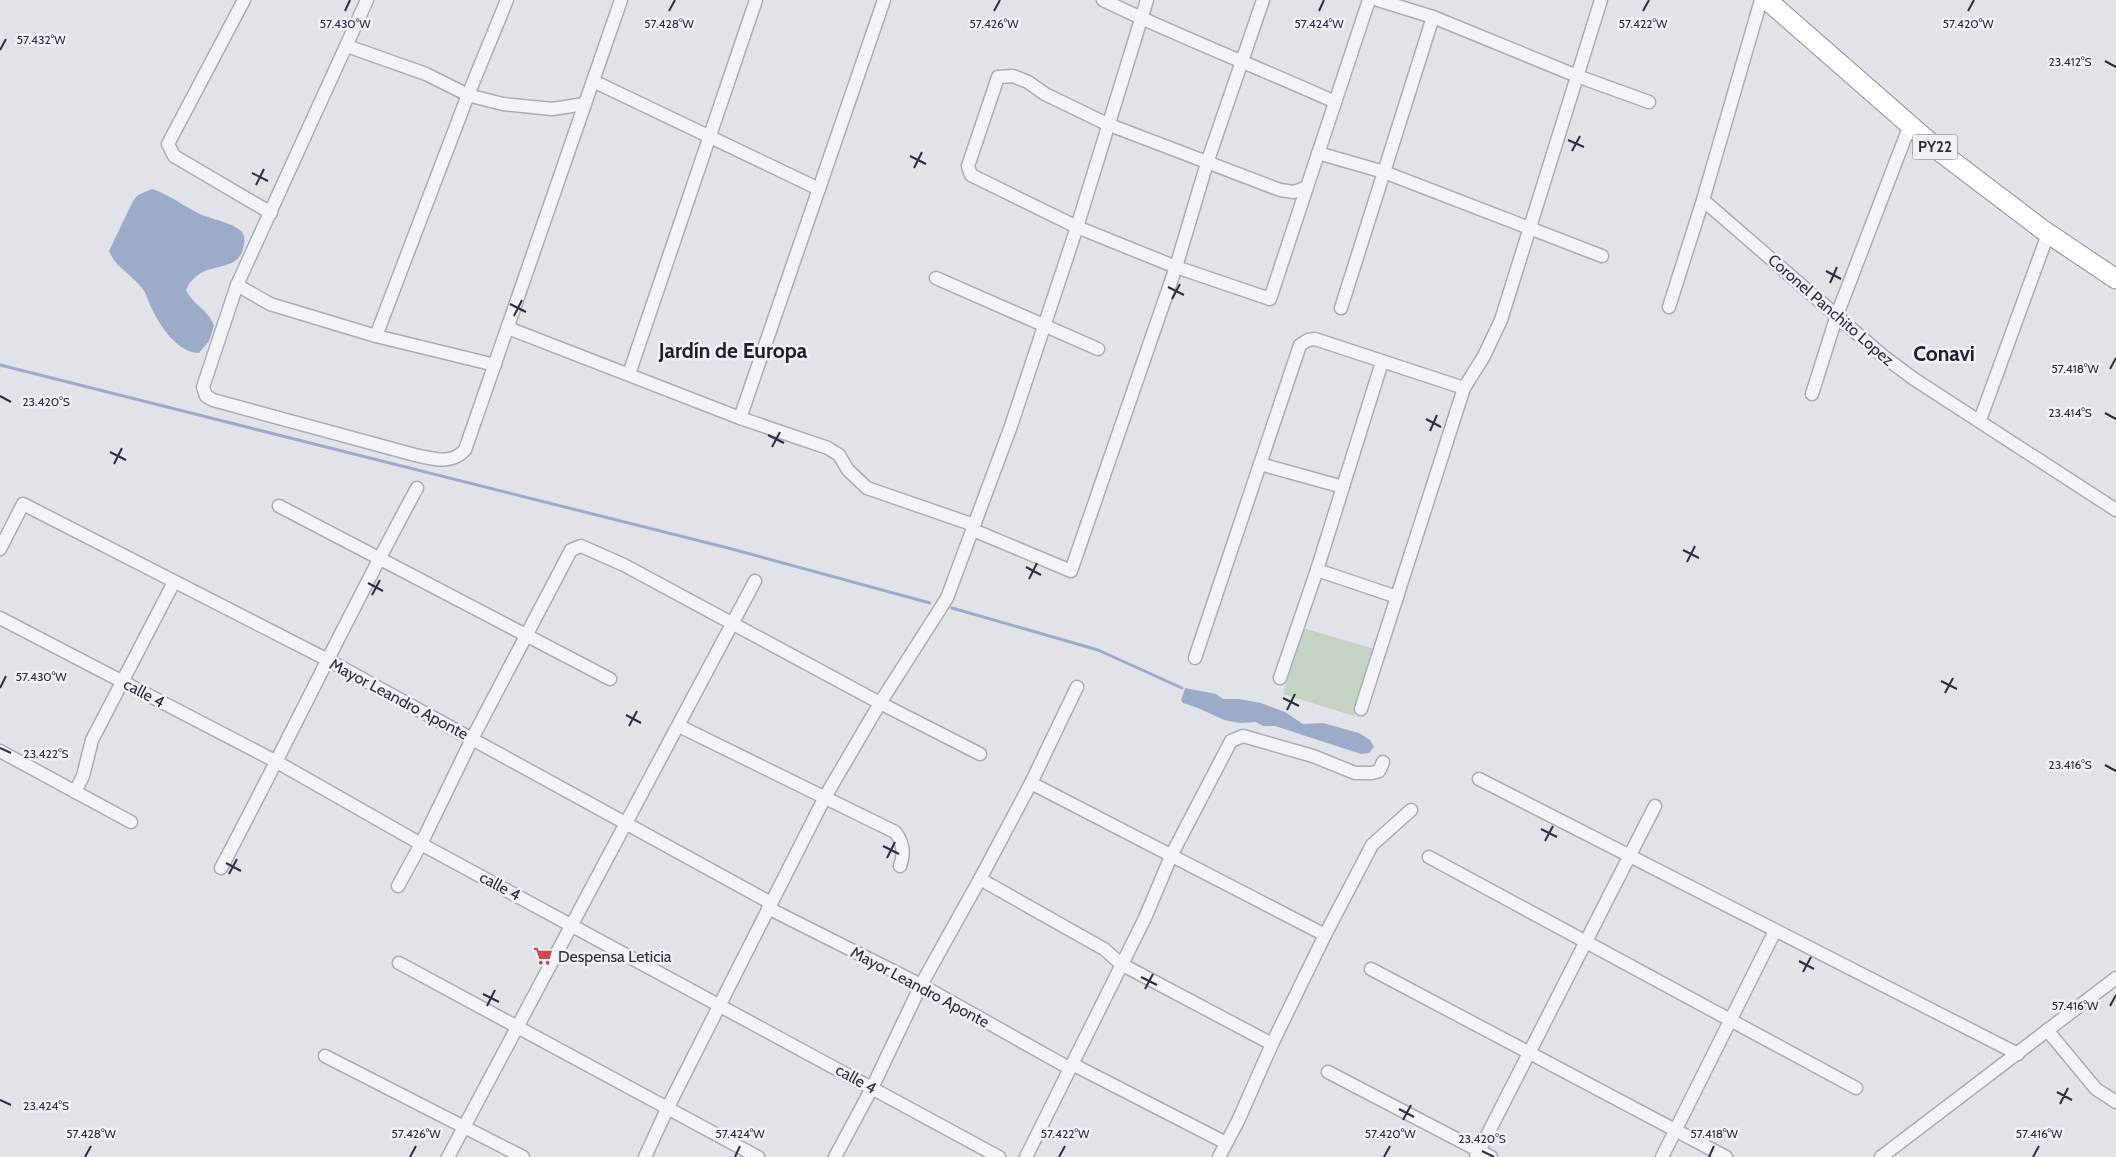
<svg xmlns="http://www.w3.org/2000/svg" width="2116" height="1157" viewBox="0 0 2116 1157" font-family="Cabin,sans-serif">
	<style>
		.green { fill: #c4d3c2 }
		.water { fill: #9cacc8 }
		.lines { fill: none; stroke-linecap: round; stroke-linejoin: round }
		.stream { stroke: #9cacc8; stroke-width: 3 }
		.minor-casing { stroke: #aaadb6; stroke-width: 15 }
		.highway-casing { stroke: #888e9f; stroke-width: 21 }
		.minor { stroke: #f3f4f7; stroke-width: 12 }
		.highway { stroke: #fff; stroke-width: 19 }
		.ticks { fill: none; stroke: #292f40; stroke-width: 2 }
		.labels { text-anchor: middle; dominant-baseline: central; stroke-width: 5; stroke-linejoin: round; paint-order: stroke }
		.shield { fill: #f0f2f6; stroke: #656a77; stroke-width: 1 }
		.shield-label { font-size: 15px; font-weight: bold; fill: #292f40 }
		.street-label { font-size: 16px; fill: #292f40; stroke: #f0f2f6 }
		.poi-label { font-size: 16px; fill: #292f40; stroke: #f0f2f6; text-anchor: start }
		.district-label { font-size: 21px; font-weight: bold; fill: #1c2031; stroke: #f0f2f6 }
		.ticks-label { font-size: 12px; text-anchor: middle; fill: #292f40; stroke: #f0f2f6; stroke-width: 5; stroke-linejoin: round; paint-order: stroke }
	</style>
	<rect width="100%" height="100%" fill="#e1e3e9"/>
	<polygon class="green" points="1303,628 1374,649 1354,716 1283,694"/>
	<g class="water">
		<path d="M152,189C169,194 183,206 200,214C211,219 234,223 242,232C244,235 245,239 244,243C242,270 216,264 201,273C194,277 189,283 186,290C193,305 209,310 214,326L209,341L199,353C178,353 160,326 152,309C148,302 147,294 142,288C131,274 116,268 109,251L133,201L138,195Z"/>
		<polygon points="1185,688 1216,694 1223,699 1239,699 1261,703 1285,712 1303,724 1323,723 1359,733 1370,740 1374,747 1369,753 1361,754 1275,726 1263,726 1256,722 1240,723 1224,720 1198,708 1183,703 1181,700"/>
	</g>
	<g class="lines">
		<g class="stream">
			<polyline points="0,365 732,549 930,603"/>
			<polyline points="952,608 1098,650 1182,688"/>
		</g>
		<g class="minor-casing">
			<g id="minor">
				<polyline points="244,0 168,144 174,156 271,213"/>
				<path d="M367,0L237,285L203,387L206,396L213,400L415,455C434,459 451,465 465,450L621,0"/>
				<path d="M1103,0C1179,37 1258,67 1335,102"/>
				<polyline points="1378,0 1433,17 1577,76 1649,102"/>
				<polyline points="347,46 426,74 468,95 479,98 503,104 552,109 585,104"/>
				<polyline points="593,81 819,189"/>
				<polyline points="1318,153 1384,172 1602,256"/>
				<polyline points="1307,187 1270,299 1176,267 1077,227 971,175 968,166 998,77 1013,76 1028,82 1045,94 1107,124 1280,190 1294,192 1307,187 1369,0"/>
				<polyline points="1703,200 1883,356 1914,379 2116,510"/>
				<polyline points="936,278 1098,349"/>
				<polyline points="237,285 270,304 376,336 495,365"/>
				<polyline points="1669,307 1703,200 1761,0"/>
				<polyline points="1341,308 1433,17"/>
				<polyline points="508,328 740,418 884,0"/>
				<polyline points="376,336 468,95 507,0"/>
				<polyline points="629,374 756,0"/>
				<polyline points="1812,394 1837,315 1910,125"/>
				<polyline points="740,418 828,448 839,455 848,470 867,488 974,525"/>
				<polyline points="1980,420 2048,234"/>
				<polyline points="1260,464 1343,487"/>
				<polyline points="279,506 610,679"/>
				<polyline points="973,530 1071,571 1176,267 1207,163 1263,0"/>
				<polyline points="0,549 23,504 328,660 771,903"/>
				<polyline points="1317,570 1397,597"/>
				<polyline points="0,618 277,762 421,844 999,1157"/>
				<polyline points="1195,658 1300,345 1308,340 1315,339 1464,388"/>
				<polyline points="1280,678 1317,570 1382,362"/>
				<polyline points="1361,709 1464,388 1484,356 1501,320 1601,0"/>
				<path d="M679,726L895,832C903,842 905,853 900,866"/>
				<polyline points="0,751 131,822"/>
				<polyline points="1479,779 2018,1054"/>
				<polyline points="1031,783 1325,935"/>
				<polyline points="75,792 83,776 92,740 174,582"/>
				<polyline points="1429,857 1856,1088"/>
				<path d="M221,868C288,742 349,613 417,488"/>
				<polyline points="980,879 1104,949 1121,964 1272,1044"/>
				<polyline points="398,886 421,844 472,739 571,550 581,546 624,565 880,703 980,754"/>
				<polyline points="768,908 921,985 1069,1068"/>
				<polyline points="399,963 758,1157"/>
				<polyline points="1371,969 1726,1157"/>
				<polyline points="2047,1030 2096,1089 2116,1102"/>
				<polyline points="325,1056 523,1157"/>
				<polyline points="1072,1064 1226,1143"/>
				<polyline points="1328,1072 1491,1157"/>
				<polyline points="448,1157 755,581"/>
				<polyline points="645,1157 668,1107 825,797 880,703 947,598 1011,426 1077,227 1147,0"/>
				<polyline points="835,1157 872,1088 921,985 980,879 1031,783 1077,687"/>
				<polyline points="1026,1157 1145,918 1172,854 1231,741 1243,736 1313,756 1355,773 1372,773 1379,771 1383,762"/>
				<polyline points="1219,1157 1238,1121 1272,1044 1325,935 1372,845 1411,810"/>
				<polyline points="1476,1157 1655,806"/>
				<polyline points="1662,1157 1775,931"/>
				<polyline points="1881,1157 2116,978"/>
			</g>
		</g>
		<g class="highway-casing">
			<polyline id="highway" points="1767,0 1943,154 2043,230 2116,279"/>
		</g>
		<use href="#minor" class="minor"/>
		<use href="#highway" class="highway"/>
	</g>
	<path class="ticks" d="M345,11L350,0M669,11L675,0M994,11L1000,0M1319,11L1324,0M1643,11L1649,0M1968,11L1974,0M0,50L6,39M2105,61L2116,67M1568,140L1584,147M1572,151L1580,136M910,156L926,164M914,168L922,152M252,173L268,181M256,185L264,169M1826,271L1841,279M1830,283L1837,267M1168,287L1184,295M1172,299L1180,284M510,304L526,312M514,316L522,300M2110,369L2116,358M0,396L11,402M2105,413L2116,419M1426,419L1441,427M1430,431L1437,415M768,435L784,443M772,447L780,432M110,452L126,460M114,464L122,448M1683,550L1699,558M1687,562L1695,546M1026,567L1041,575M1029,579L1037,563M368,583L383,591M372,595L380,580M1941,681L1957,689M0,688L6,676M1945,693L1953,678M1283,698L1299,706M1287,710L1295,694M626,715L641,723M629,726L637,711M0,748L11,753M2105,765L2116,771M1541,829L1557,837M1545,841L1553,826M883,846L899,854M887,858L895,842M226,863L241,871M229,874L237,859M1799,961L1814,969M1803,972L1811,957M1141,977L1157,985M1145,989L1153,974M483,994L499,1002M487,1006L495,990M2110,1006L2116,995M2057,1092L2072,1100M0,1100L11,1105M2060,1104L2068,1088M1399,1109L1414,1117M1403,1120L1411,1105M1482,1151L1494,1157M85,1157L91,1146M410,1157L416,1146M735,1157L740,1146M1059,1157L1065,1146M1384,1157L1390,1146M1709,1157L1714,1146M2033,1157L2039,1146"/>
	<defs>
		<g id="supermarket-bare" transform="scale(1.5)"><path d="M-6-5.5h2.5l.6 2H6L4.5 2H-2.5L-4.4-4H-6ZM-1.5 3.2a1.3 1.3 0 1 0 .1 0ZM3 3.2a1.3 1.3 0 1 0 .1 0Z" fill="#cb494b" stroke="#f0f2f6" stroke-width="2.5" paint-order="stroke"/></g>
	</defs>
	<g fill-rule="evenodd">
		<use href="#supermarket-bare" x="543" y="956"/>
	</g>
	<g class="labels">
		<rect class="shield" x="1912.5" y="134.5" width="45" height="25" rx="4"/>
		<g class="shield-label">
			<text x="1935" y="147">PY22</text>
		</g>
		<g class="street-label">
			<text transform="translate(1831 310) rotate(41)">Coronel Panchito Lopez</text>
			<text transform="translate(144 693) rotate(28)">calle 4</text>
			<text transform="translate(399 699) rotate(28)">Mayor Leandro Aponte</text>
			<text transform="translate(500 886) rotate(28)">calle 4</text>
			<text transform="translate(920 987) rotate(28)">Mayor Leandro Aponte</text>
			<text transform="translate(856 1079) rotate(29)">calle 4</text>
		</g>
		<g class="poi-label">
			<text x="558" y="956">Despensa Leticia</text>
		</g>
		<g class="district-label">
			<text x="733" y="350">Jardín de Europa</text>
			<text x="1944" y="353">Conavi</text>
		</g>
	</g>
	<g class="ticks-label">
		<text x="345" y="28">57.430°W</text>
		<text x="669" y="28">57.428°W</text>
		<text x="994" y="28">57.426°W</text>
		<text x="1319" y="28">57.424°W</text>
		<text x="1643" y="28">57.422°W</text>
		<text x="1968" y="28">57.420°W</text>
		<text x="41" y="44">57.432°W</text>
		<text x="2070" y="66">23.412°S</text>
		<text x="2075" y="373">57.418°W</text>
		<text x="46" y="406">23.420°S</text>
		<text x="2070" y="417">23.414°S</text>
		<text x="41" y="681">57.430°W</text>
		<text x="46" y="758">23.422°S</text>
		<text x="2070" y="769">23.416°S</text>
		<text x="2075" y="1010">57.416°W</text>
		<text x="46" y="1110">23.424°S</text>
		<text x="91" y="1138">57.428°W</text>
		<text x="416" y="1138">57.426°W</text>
		<text x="740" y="1138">57.424°W</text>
		<text x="1065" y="1138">57.422°W</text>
		<text x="1390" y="1138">57.420°W</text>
		<text x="1714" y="1138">57.418°W</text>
		<text x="2039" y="1138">57.416°W</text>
		<text x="1482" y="1143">23.420°S</text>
	</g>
</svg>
